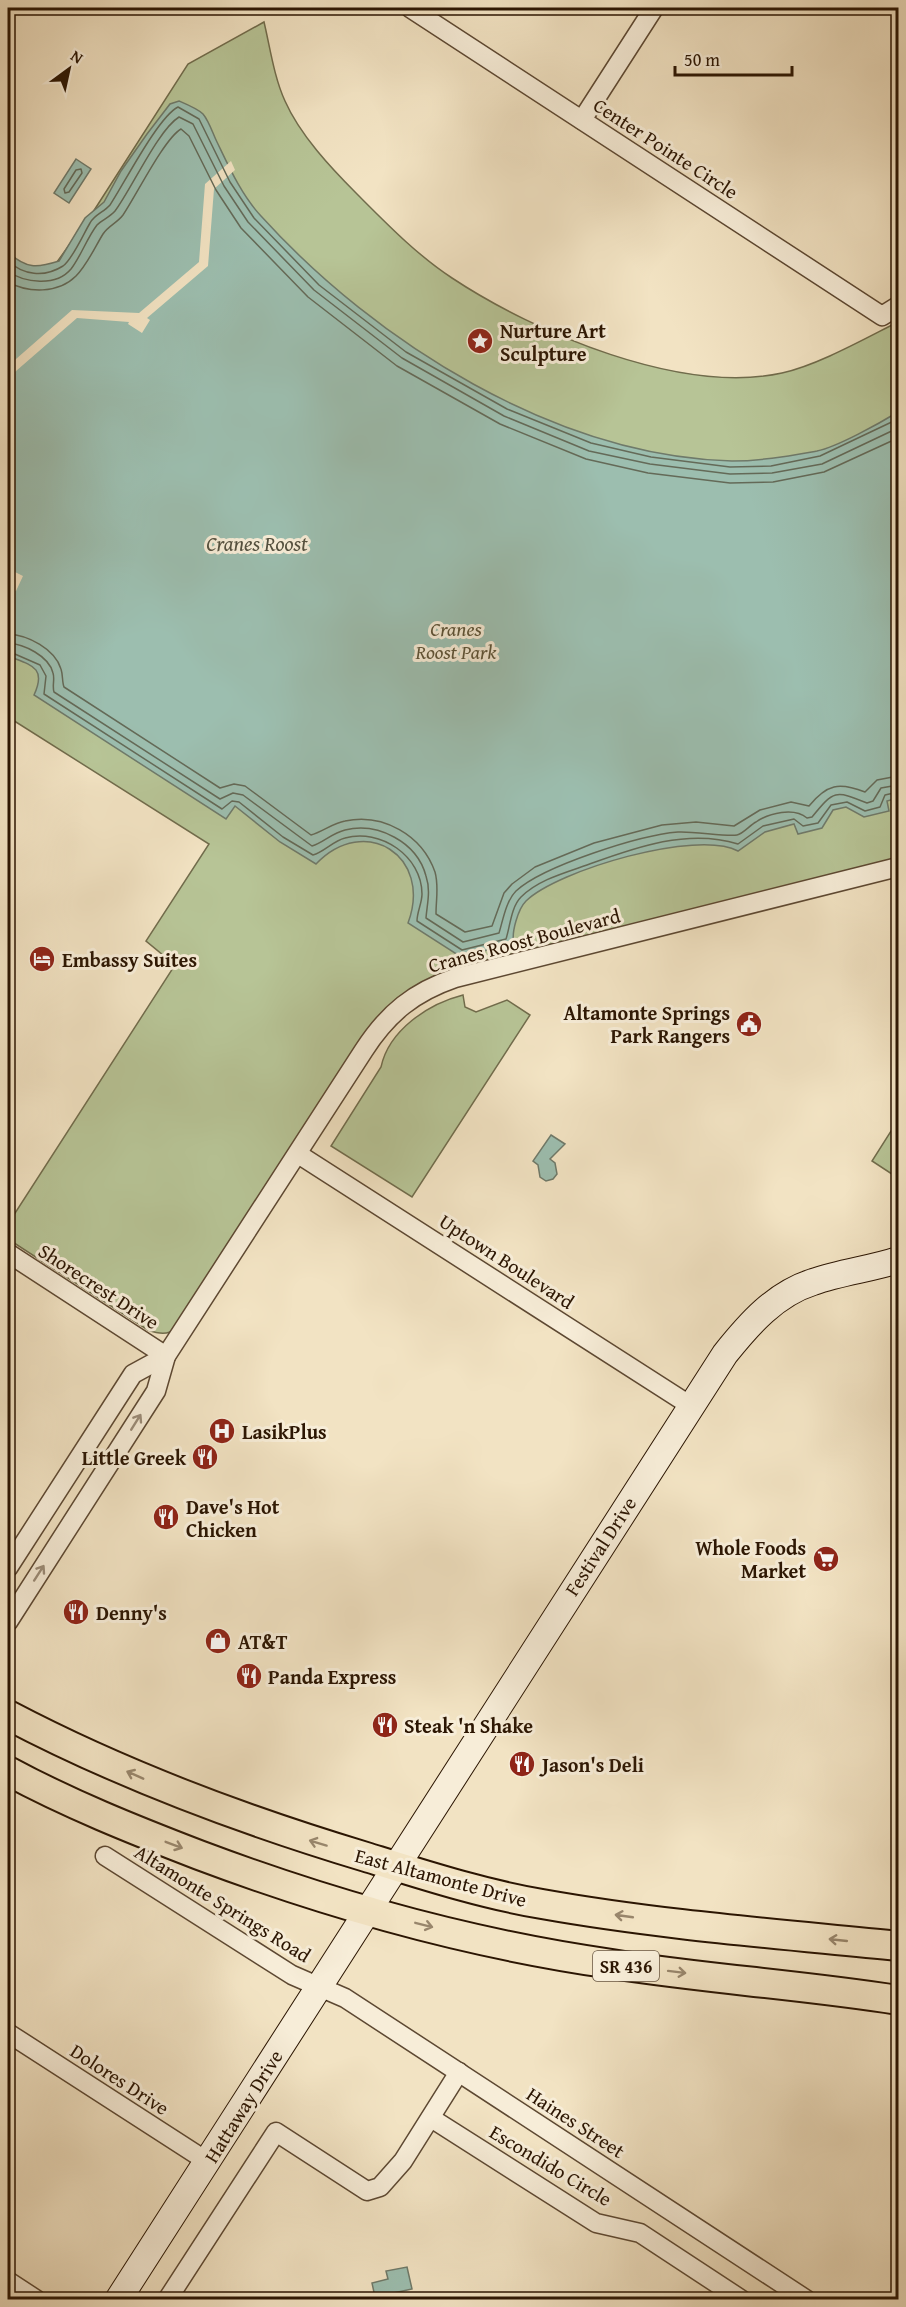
<svg xmlns="http://www.w3.org/2000/svg" width="906" height="2307" viewBox="0 0 906 2307" font-family="'Gentium Book Plus',serif">
	<style>
		.green { fill: #b7c496; stroke: #716c4c; stroke-width: 1.5 }
		.water { fill: #9cbeaf; stroke: #6f7a6a; stroke-width: 1.5 }
		.pier { fill: #f2e3c3 }
		.lines { fill: none; stroke-linecap: round; stroke-linejoin: round }
		.shore { stroke: #646a58; stroke-width: 1.5 }
		.street-casing { stroke: #5d4832; stroke-width: 21 }
		.secondary-casing { stroke: #2b1502; stroke-width: 28 }
		.primary-casing { stroke: #2b1502; stroke-width: 32 }
		.street { stroke: #f7edd8; stroke-width: 18 }
		.secondary { stroke: #f7edd8; stroke-width: 26 }
		.primary { stroke: #f2e3c3; stroke-width: 28 }
		.oneway { stroke: #9b8c78 }
		.oneway2 { stroke: #98866c }
		.labels { text-anchor: middle; dominant-baseline: central; stroke-width: 6; stroke-linejoin: round; paint-order: stroke }
		.shield { fill: #f7edd8; stroke: #685642; stroke-width: 1.5 }
		.shield-label { font-size: 18px; font-weight: bold; fill: #2b1502 }
		.street-label { font-size: 20px; fill: #2b1502; stroke: #f7edd8 }
		.poi-label { font-size: 20px; font-weight: bold; fill: #2b1502; stroke: #f7edd8; text-anchor: start }
		.park-label { font-size: 20px; font-style: italic; fill: #5c5236; stroke: #f7edd8 }
		.water-label { font-size: 21px; font-style: italic; fill: #53503f; stroke: #f7edd8 }
	</style>
	<rect width="100%" height="100%" fill="#f2e3c3"/>
	<filter id="stains"><feTurbulence type="fractalNoise" baseFrequency=".00333" numOctaves="4"/><feColorMatrix values="0 0 0 0 .2 0 0 0 0 .09 0 0 0 0 .02 0 0 0 .5 -.17"/></filter>
	<radialGradient id="worn" r=".72"><stop offset=".6" stop-color="#630" stop-opacity="0"/><stop offset="1" stop-color="#630" stop-opacity=".3"/></radialGradient>
	<g class="green">
		<path d="M264,22C270,47 274,77 285,101C300,135 331,168 357,194C387,224 417,255 452,278C535,333 681,395 782,373C818,365 864,339 898,322V858L451,972C413,984 397,999 370,1027L177,1329C167,1335 159,1334 148,1330L8,1239V1224L175,965L146,941L209,844L8,717V310L57,262L93,212L188,64Z"/>
		<path d="M463,995L465,1007L476,1012L507,1000L530,1015L412,1197L331,1146L381,1067C389,1030 428,1004 463,995Z"/>
		<polygon points="898,1120 898,1178 872,1161"/>
	</g>
	<g class="water">
		<path d="M179,101C186,104 198,109 203,114C209,121 213,134 217,142C229,167 242,196 261,216C376,343 556,456 732,461C761,461 788,456 817,451C837,447 880,423 898,412V798L887,801L889,811L864,817L846,807L833,810L822,828L798,834L794,824L765,832L738,851C697,829 558,870 526,901C518,909 511,933 514,943L461,957L408,923C433,856 365,813 316,864L280,842L235,806L226,819L34,695C47,667 31,665 8,656V252C26,269 37,268 59,261L85,218L104,202L121,171L147,134L170,104Z"/>
		<polygon points="76,159 91,169 69,203 54,193"/>
		<polygon points="551,1135 565,1144 550,1159 555,1163 557,1174 553,1179 546,1181 540,1177 538,1165 533,1161"/>
		<polygon points="407,2267 412,2289 375,2297 372,2283 388,2279 386,2271"/>
	</g>
	<g class="pier">
		<polygon points="231,161 235,170 214,189 208,266 147,318 150,320 142,333 128,324 129,322 77,318 8,378 8,366 72,310 139,313 199,262 205,184"/>
		<polygon points="9,569 23,576 16,591 12,590 8,660"/>
	</g>
	<g class="lines">
		<g class="shore">
			<polygon points="81,169 82,173 69,192 65,193 64,189 76,170"/>
			<path d="M8,261C23,275 44,278 63,266C72,260 84,233 90,223C94,215 104,212 110,205C124,184 158,117 178,107L199,119L230,182L254,218L319,285L406,352L507,409L591,443L651,457L730,467L771,466L820,456L898,419"/>
			<path d="M8,271C24,283 56,287 71,269C81,256 87,238 97,225C102,220 110,217 115,211C131,190 158,130 179,117L193,124L224,186L248,222L314,290L402,358L504,416L589,451L650,464L730,474L772,473L822,464L898,428"/>
			<path d="M8,282C28,293 58,294 76,276C87,265 95,247 103,234C108,226 117,223 123,215C136,196 164,139 181,129L189,136L216,190L241,228L308,297L397,366L500,424L586,459L648,473L730,483L773,482L824,472L898,438"/>
			<path d="M8,634C28,635 55,649 61,669C63,675 62,682 64,687L220,788L234,784L245,786L311,835C322,832 333,823 345,821C383,813 422,835 435,872C439,886 436,899 436,914L465,932L492,926L504,893L512,884L535,867L594,843L662,825L696,822L734,826L760,810L791,802L809,806C827,784 839,782 865,792L877,780L898,776"/>
			<path d="M8,643C24,644 49,656 53,673C55,679 52,686 54,692L220,799L233,793L243,795L312,846C323,843 332,833 345,830C378,822 417,842 426,876C431,891 427,904 426,918L463,942L499,933C503,920 506,901 516,891C543,866 640,835 678,832C693,831 727,837 737,835C743,834 750,825 756,822C769,813 794,807 807,818L812,817C834,790 835,790 867,803L873,801L881,788L898,785"/>
			<path d="M8,651L40,665L46,676L44,694L222,809L232,801L239,802L283,837L313,855C324,852 333,841 345,838C380,828 422,856 422,894C422,903 417,912 417,921L462,950L506,939C510,927 511,907 521,897C538,880 564,873 587,865C634,848 687,828 738,844L763,826L794,819L803,826L818,823L831,805L847,802L865,811L880,807L885,795L898,792"/>
		</g>
		<g class="street-casing">
			<g id="street">
				<polyline points="410,8 882,316 898,306"/>
				<polyline points="582,120 654,8"/>
				<polyline points="298,1154 691,1406"/>
				<polyline points="8,1253 166,1356"/>
				<polyline points="8,1568 133,1374 166,1356"/>
				<path d="M8,1622L156,1391L166,1356L364,1050C388,1013 414,992 455,978L898,867"/>
				<polyline points="105,1856 292,1975 345,1998 807,2300"/>
				<polyline points="8,2033 208,2162"/>
				<polyline points="431,2118 596,2223 640,2233 742,2300"/>
				<polyline points="8,2281 37,2300"/>
				<polyline points="167,2300 276,2132 367,2191 380,2187 403,2161 459,2072"/>
			</g>
		</g>
		<g class="secondary-casing">
			<path id="secondary" d="M118,2300L725,1354C749,1324 775,1294 813,1282C841,1272 871,1269 898,1260"/>
		</g>
		<g class="primary-casing">
			<g id="primary">
				<path d="M8,1715C122,1775 243,1820 366,1857C424,1875 483,1894 542,1904C660,1925 780,1934 898,1946"/>
				<path d="M8,1771C69,1804 134,1830 199,1855C332,1905 471,1944 612,1964C707,1979 803,1985 898,2000"/>
			</g>
		</g>
		<use href="#street" class="street"/>
		<use href="#secondary" class="secondary"/>
		<use href="#primary" class="primary"/>
	</g>
	<defs><path id="oneway-shaft" d="M-6 0H5M1.5-3L5.5 0L1.5 3" fill="none" stroke-width="1.6" stroke-linecap="round" stroke-linejoin="round" transform="scale(1.5)"/></defs>
	<g class="oneway">
		<use href="#oneway-shaft" transform="translate(136 1422) rotate(-58)"/>
		<use href="#oneway-shaft" transform="translate(39 1573) rotate(-57)"/>
	</g>
	<g class="oneway2">
		<use href="#oneway-shaft" transform="translate(135 1775) rotate(-156)"/>
		<use href="#oneway-shaft" transform="translate(318 1843) rotate(-163)"/>
		<use href="#oneway-shaft" transform="translate(174 1845) rotate(21)"/>
		<use href="#oneway-shaft" transform="translate(624 1916) rotate(-172)"/>
		<use href="#oneway-shaft" transform="translate(424 1925) rotate(14)"/>
		<use href="#oneway-shaft" transform="translate(838 1940) rotate(-174)"/>
		<use href="#oneway-shaft" transform="translate(677 1972) rotate(7)"/>
	</g>
	<defs>
		<g id="sight-disc" transform="scale(1.35)"><circle r="9.5" fill="#8f2418" stroke="#f7edd8"/><path d="M0-6L1.8-2.2L6-1.7L2.9 1.2L3.7 5.4L0 3.3L-3.7 5.4L-2.9 1.2L-6-1.7L-1.8-2.2Z" fill="#fff"/></g>
		<g id="hotel-disc" transform="scale(1.35)"><circle r="9.5" fill="#8f2418" stroke="#f7edd8"/><path d="M-6-4.5h1.5V1H6V5H4.5V3h-9V5H-6ZM-4 0a1.8 1.8 0 1 1 3.6 0ZM.5 0V-2.5h3Q6-2.5 6 0Z" fill="#fff"/></g>
		<g id="civic-disc" transform="scale(1.35)"><circle r="9.5" fill="#8f2418" stroke="#f7edd8"/><path d="M-.6-6.5H3V-4.5H.6V-3L4-1V1h2V6H-6V1h2V-1L-.6-3ZM-1.2 2.5V6h2.4V2.5Z" fill="#fff"/></g>
		<g id="hospital-disc" transform="scale(1.35)"><circle r="9.5" fill="#8f2418" stroke="#f7edd8"/><path d="M-5-5h3v3.5h4V-5h3V5h-3V1.5h-4V5h-3Z" fill="#fff"/></g>
		<g id="restaurant-disc" transform="scale(1.35)"><circle r="9.5" fill="#8f2418" stroke="#f7edd8"/><path d="M-5-6h1v4h1v-4h1v4h1v-4h1v5L-1.5 .5V6h-2V.5L-5-1ZM5-6V6H3V1.5H1.5Q1.5-4 5-6Z" fill="#fff"/></g>
		<g id="supermarket-disc" transform="scale(1.35)"><circle r="9.5" fill="#8f2418" stroke="#f7edd8"/><path d="M-6-5.5h2.5l.6 2H6L4.5 2H-2.5L-4.4-4H-6ZM-1.5 3.2a1.3 1.3 0 1 0 .1 0ZM3 3.2a1.3 1.3 0 1 0 .1 0Z" fill="#fff"/></g>
		<g id="shop-disc" transform="scale(1.35)"><circle r="9.5" fill="#8f2418" stroke="#f7edd8"/><path d="M-5-2.5h2.3a2.7 3.5 0 0 1 5.4 0H5L5.5 6h-11ZM-1.5-2.5h3a1.5 2.3 0 0 0-3 0Z" fill="#fff"/></g>
	</defs>
	<g fill-rule="evenodd">
		<use href="#sight-disc" x="480" y="341"/>
		<use href="#hotel-disc" x="42" y="959"/>
		<use href="#civic-disc" x="749" y="1024"/>
		<use href="#hospital-disc" x="222" y="1431"/>
		<use href="#restaurant-disc" x="205" y="1457"/>
		<use href="#restaurant-disc" x="166" y="1517"/>
		<use href="#supermarket-disc" x="826" y="1559"/>
		<use href="#restaurant-disc" x="76" y="1612"/>
		<use href="#shop-disc" x="218" y="1641"/>
		<use href="#restaurant-disc" x="249" y="1676"/>
		<use href="#restaurant-disc" x="385" y="1725"/>
		<use href="#restaurant-disc" x="522" y="1764"/>
	</g>
	<g class="labels">
		<rect class="shield" x="593" y="1951" width="66" height="30" rx="4.5"/>
		<g class="shield-label">
			<text x="626" y="1966">SR 436</text>
		</g>
		<g class="street-label">
			<text transform="translate(666 148) rotate(33)">Center Pointe Circle</text>
			<text transform="translate(524 940) rotate(-15)">Cranes Roost Boulevard</text>
			<text transform="translate(507 1261) rotate(33)">Uptown Boulevard</text>
			<text transform="translate(99 1286) rotate(33)">Shorecrest Drive</text>
			<text transform="translate(600 1546) rotate(-57)">Festival Drive</text>
			<text transform="translate(441 1877) rotate(15)">East Altamonte Drive</text>
			<text transform="translate(223 1903) rotate(32)">Altamonte Springs Road</text>
			<text transform="translate(120 2079) rotate(33)">Dolores Drive</text>
			<text transform="translate(243 2106) rotate(-58)">Hattaway Drive</text>
			<text transform="translate(576 2122) rotate(33)">Haines Street</text>
			<text transform="translate(551 2165) rotate(31)">Escondido Circle</text>
		</g>
		<g class="poi-label">
			<text x="500" y="330">Nurture Art<tspan x="500" dy="23">Sculpture</tspan></text>
			<text x="62" y="959">Embassy Suites</text>
			<text x="730" y="1012" text-anchor="end">Altamonte Springs<tspan x="730" dy="23">Park Rangers</tspan></text>
			<text x="242" y="1431">LasikPlus</text>
			<text x="186" y="1457" text-anchor="end">Little Greek</text>
			<text x="186" y="1506">Dave's Hot<tspan x="186" dy="23">Chicken</tspan></text>
			<text x="806" y="1547" text-anchor="end">Whole Foods<tspan x="806" dy="23">Market</tspan></text>
			<text x="96" y="1612">Denny's</text>
			<text x="238" y="1641">AT&amp;T</text>
			<text x="268" y="1676">Panda Express</text>
			<text x="404" y="1725">Steak 'n Shake</text>
			<text x="542" y="1764">Jason's Deli</text>
		</g>
		<g class="park-label">
			<text x="456" y="628">Cranes<tspan x="456" dy="23">Roost Park</tspan></text>
		</g>
		<g class="water-label">
			<text x="257" y="543">Cranes Roost</text>
		</g>
	</g>
	<rect width="906" height="2307" fill="none" stroke="#f2e3c3" stroke-width="30"/>
	<rect x="9" y="9" width="888" height="2289" fill="none" stroke="#2b1502" stroke-width="3"/>
	<rect x="15" y="15" width="876" height="2277" fill="none" stroke="#2b1502" stroke-width="1.5"/>
	<g transform="translate(69 69) rotate(33)" stroke="#f7edd8" stroke-width="4.5" paint-order="stroke">
	<path d="M0-4.5L10 22L0 15L-10 22Z" fill="#2b1502"/>
	<text y="-9" font-size="16" font-weight="bold" text-anchor="middle" fill="#2b1502">N</text>
	</g>
	<path d="M675 66v9h117v-9" fill="none" stroke="#2b1502" stroke-width="3"/>
	<text x="684" y="66" font-size="18" fill="#2b1502" stroke="#f7edd8" stroke-width="4.5" paint-order="stroke">50 m</text>
	<rect width="100%" height="100%" filter="url(#stains)"/>
	<rect width="100%" height="100%" fill="url(#worn)"/>
</svg>
